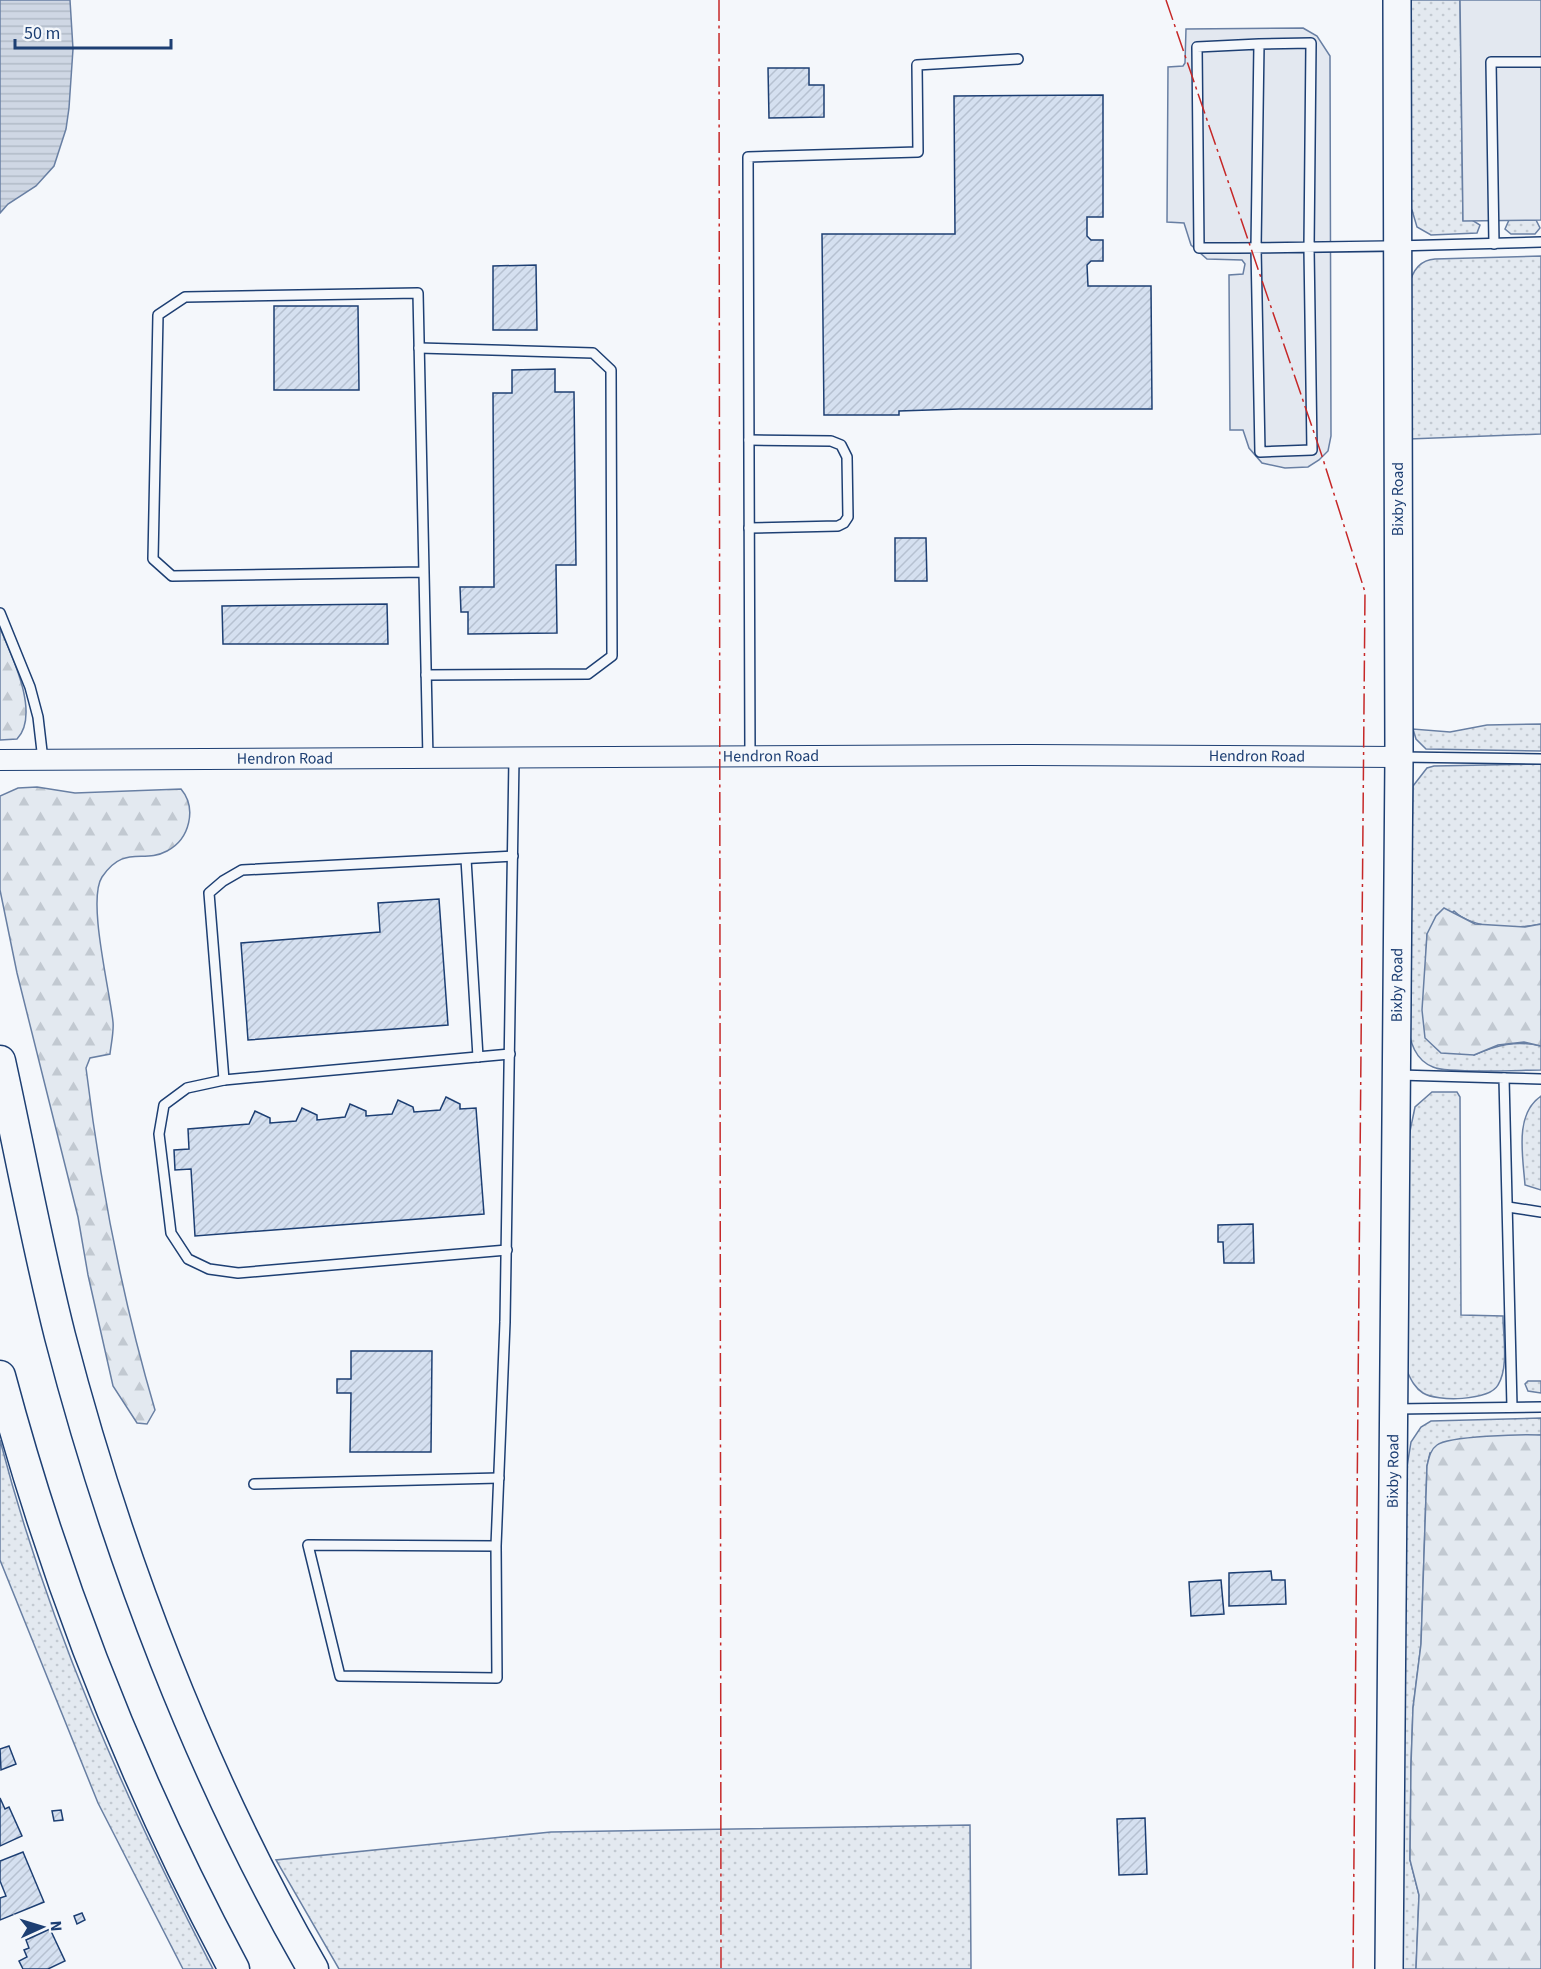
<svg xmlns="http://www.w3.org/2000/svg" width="1541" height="1969" viewBox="0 0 1541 1969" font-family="'Source Sans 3',sans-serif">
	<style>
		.grass { fill: url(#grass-dots); stroke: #687fa3; stroke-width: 1.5 }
		.forest { fill: url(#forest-firs); stroke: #687fa3; stroke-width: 1.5 }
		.parking { fill: #e3e8f0; stroke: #687fa3; stroke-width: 1.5 }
		.water { fill: url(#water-rules); stroke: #687fa3; stroke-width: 1.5 }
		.building { fill: url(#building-hatch); stroke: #1d3f73; stroke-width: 1.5 }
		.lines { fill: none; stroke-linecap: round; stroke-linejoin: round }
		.lane-casing { stroke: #1d3f73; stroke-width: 12 }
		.street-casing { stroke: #1d3f73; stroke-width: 22 }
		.secondary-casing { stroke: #1d3f73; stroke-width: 30 }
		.primary-casing { stroke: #1d3f73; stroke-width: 33 }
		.lane { stroke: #f4f7fb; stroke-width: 9 }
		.street { stroke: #f4f7fb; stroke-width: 20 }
		.secondary { stroke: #f4f7fb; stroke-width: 27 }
		.primary { stroke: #f4f7fb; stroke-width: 30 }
		.power { stroke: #c62828; stroke-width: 1.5; stroke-dasharray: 21 4.5 3 4.5; stroke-linecap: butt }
		.labels { text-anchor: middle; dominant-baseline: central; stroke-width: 4.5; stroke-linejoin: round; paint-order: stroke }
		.street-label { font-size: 16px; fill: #1d3f73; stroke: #f4f7fb }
	</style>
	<defs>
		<pattern id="grass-dots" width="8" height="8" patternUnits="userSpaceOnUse" patternTransform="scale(1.5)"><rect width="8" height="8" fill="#e3e9f0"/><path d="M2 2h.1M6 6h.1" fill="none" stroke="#c2c9d1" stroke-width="1.8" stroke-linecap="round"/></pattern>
		<pattern id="forest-firs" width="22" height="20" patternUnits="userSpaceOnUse" patternTransform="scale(1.5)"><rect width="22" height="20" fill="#e3e9f0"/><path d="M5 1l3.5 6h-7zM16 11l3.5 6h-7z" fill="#c2c9d1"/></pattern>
		<pattern id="water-rules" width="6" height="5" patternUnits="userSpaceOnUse" patternTransform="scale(1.5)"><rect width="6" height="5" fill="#cfd7e4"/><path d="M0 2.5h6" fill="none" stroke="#b1bac7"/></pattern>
		<pattern id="building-hatch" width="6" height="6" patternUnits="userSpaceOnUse" patternTransform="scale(1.5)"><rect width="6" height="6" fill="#d5e0f0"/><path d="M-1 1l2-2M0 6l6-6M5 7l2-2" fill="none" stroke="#b6c1d1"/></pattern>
	</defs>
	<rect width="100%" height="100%" fill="#f4f7fb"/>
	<g class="grass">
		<polygon points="1409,0 1460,0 1463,220 1472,220 1480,225 1477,233 1431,235 1417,227 1412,210 1409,209"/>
		<polygon points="1509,220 1536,220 1540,228 1535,234 1511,234 1505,229"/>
		<path d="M1541,256V434L1409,439V286C1412,272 1419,260 1435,259Z"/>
		<polygon points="1541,724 1541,751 1426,749 1416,739 1413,729 1450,732 1487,725"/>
		<path d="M1541,764V924C1515,929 1474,930 1454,911L1427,934L1426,956L1474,1055C1497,1045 1516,1040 1541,1046V1070C1520,1070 1448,1074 1433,1067C1415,1060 1410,1042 1408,1025L1413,786L1427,768L1434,766Z"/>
		<path d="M1432,1092H1457L1460,1097L1461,1315L1503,1316C1503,1336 1509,1367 1498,1385C1489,1401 1437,1402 1423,1393C1415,1388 1411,1380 1407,1371L1408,1141L1415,1107Z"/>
		<path d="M1541,1096V1190L1525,1185C1523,1157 1514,1114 1541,1096Z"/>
		<polygon points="1528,1381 1541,1381 1541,1393 1528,1391 1525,1384"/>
		<polygon points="1541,1418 1541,1435 1430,1453 1427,1466 1421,1644 1413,1708 1411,1765 1410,1860 1419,1895 1416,1969 1400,1969 1405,1479 1411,1442 1421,1427 1431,1421"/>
		<path d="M0,1440C48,1625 125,1800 213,1969H183L98,1803L0,1560Z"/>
		<polygon points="970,1825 971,1969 339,1969 276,1860 551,1832"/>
	</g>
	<g class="forest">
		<path d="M0,628C11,654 41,714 17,739L0,740Z"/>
		<path d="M37,787L75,793L181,789C197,808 190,839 167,851C143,864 124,844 102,877C87,900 110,991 113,1022C114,1032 111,1044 110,1054L90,1058L86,1068C100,1183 122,1298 155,1410L147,1424L137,1423L113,1386L88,1275L78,1217L17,973L0,890V796L18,788Z"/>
		<polygon points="1444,908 1475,924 1525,927 1541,924 1541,1046 1524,1042 1498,1045 1474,1055 1441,1053 1425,1038 1422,1010 1427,934 1436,916"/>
		<path d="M1541,1435V1969H1416L1419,1895L1410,1860L1411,1765L1413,1708L1421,1644L1427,1466C1429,1458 1430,1450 1437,1445C1448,1436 1524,1434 1541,1435Z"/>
	</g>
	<g class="parking">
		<polygon points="1460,0 1541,0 1541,220 1463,221"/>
		<polygon points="1303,28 1317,36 1330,56 1331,436 1328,451 1319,460 1308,467 1285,468 1262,463 1249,448 1243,430 1230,430 1229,275 1243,274 1245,264 1242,260 1207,259 1191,245 1184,223 1167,222 1168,67 1183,66 1185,63 1186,29"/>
	</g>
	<polygon class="water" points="0,0 70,0 73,49 69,108 66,129 54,166 36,186 8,204 0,213"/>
	<g class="building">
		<polygon points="768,68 809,68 809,85 824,85 824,117 769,118"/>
		<polygon points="1103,95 1103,217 1087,217 1087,236 1091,240 1103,240 1103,261 1091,261 1087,265 1088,286 1151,286 1152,409 960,409 899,411 899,415 824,415 822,234 955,234 954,96"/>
		<polygon points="536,265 537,330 493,330 493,266"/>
		<polygon points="274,306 358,306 359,390 274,390"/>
		<polygon points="555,369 555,392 574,392 576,565 556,565 557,633 468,634 468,612 461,612 460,587 494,587 493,393 512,393 512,370"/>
		<polygon points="895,538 926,538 927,581 895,581"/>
		<polygon points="387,604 388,644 223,644 222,606"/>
		<polygon points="439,899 448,1025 248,1040 241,943 380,932 378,903"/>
		<polygon points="446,1097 460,1104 460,1109 476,1108 484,1214 195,1236 191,1169 175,1170 174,1150 189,1149 188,1129 249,1124 255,1111 270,1118 270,1123 296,1121 302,1108 317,1115 317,1120 345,1117 350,1104 366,1111 366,1116 392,1114 398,1100 413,1107 414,1112 440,1110"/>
		<polygon points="1253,1224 1254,1263 1224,1263 1223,1242 1218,1242 1218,1225"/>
		<polygon points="351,1351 432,1351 431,1452 350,1452 351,1393 337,1393 337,1379 351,1379"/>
		<polygon points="1271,1571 1272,1580 1285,1580 1286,1604 1229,1606 1229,1573"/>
		<polygon points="1221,1580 1224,1614 1191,1616 1189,1582"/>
		<polygon points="9,1746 16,1764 1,1770 0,1749"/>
		<polygon points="0,1798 5,1809 9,1807 22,1836 0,1846"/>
		<polygon points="61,1810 63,1820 54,1821 52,1811"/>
		<polygon points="1145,1818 1147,1874 1119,1875 1117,1819"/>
		<polygon points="23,1852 44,1902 0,1920 0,1898 6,1896 0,1881 0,1861"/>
		<polygon points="82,1913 85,1920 77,1924 74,1916"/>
		<polygon points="50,1929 65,1961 48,1969 23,1969 19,1961 27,1957 24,1950 29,1948 26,1940"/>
	</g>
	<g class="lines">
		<g class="lane-casing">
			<g id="lane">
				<path d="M1259,44L1311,43L1309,248L1312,450L1260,452L1256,248L1259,44L1197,47L1199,248C1313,248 1427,246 1541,242"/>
				<polyline points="1494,244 1491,62 1541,62"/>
				<polyline points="419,348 593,353 611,370 612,656 588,674 426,675"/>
				<polyline points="749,440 831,441 841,445 847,457 848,517 844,523 838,526 749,528"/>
				<polyline points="424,572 172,576 153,559 158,315 185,297 418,293 428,759"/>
				<polyline points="0,613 30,687 38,717 43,760"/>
				<polyline points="750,757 748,157 918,152 917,65 1018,59"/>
				<polyline points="1402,757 1541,759"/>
				<polyline points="466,859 478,1057"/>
				<polyline points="510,1054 224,1080 209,893 223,881 242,870 513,856"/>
				<polyline points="1399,1075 1504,1078 1512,1407"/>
				<polyline points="1504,1078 1541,1079"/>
				<polyline points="224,1080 187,1088 164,1105 159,1134 171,1233 188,1259 209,1269 238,1273 507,1250"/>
				<polyline points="1508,1207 1541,1212"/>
				<polyline points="1396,1409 1541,1407"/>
				<polyline points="254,1484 499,1478"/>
				<polyline points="496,1546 308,1545 340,1676 497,1678 496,1546 505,1322 514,758"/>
			</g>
		</g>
		<g class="street-casing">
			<g id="street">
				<path id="s1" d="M0,760L1031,755L1399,757"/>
			</g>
		</g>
		<g class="secondary-casing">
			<g id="secondary">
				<path id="s2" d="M1389,1969L1399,757L1397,0"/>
			</g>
		</g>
		<g class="primary-casing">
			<g id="primary">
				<path d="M0,1061C20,1152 37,1245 60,1336C116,1552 201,1776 313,1969"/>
				<path d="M0,1376C55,1582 133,1781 234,1969"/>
			</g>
		</g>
		<use href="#lane" class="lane"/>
		<use href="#street" class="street"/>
		<use href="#secondary" class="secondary"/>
		<use href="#primary" class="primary"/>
		<g class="power">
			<polyline points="719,0 721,1969"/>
			<polyline points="1166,0 1322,456 1365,592 1353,1969"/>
		</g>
	</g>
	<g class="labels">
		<g class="street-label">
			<text transform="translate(1398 499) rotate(-90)">Bixby Road</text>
			<text stroke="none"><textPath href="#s1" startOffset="1257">Hendron Road</textPath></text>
			<text stroke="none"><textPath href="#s1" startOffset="771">Hendron Road</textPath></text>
			<text stroke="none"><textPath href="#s1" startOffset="285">Hendron Road</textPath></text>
			<text stroke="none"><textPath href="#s2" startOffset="984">Bixby Road</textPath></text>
			<text stroke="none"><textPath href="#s2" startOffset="498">Bixby Road</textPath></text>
		</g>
	</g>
	<g transform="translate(42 1927) rotate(86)" stroke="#f4f7fb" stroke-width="4.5" paint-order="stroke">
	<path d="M0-4.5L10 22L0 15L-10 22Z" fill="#1d3f73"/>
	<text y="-9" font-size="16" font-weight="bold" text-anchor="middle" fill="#1d3f73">N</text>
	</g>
	<path d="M15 39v9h156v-9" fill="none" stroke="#1d3f73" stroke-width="3"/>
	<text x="24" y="39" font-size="18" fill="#1d3f73" stroke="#f4f7fb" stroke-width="4.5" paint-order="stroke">50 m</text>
</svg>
